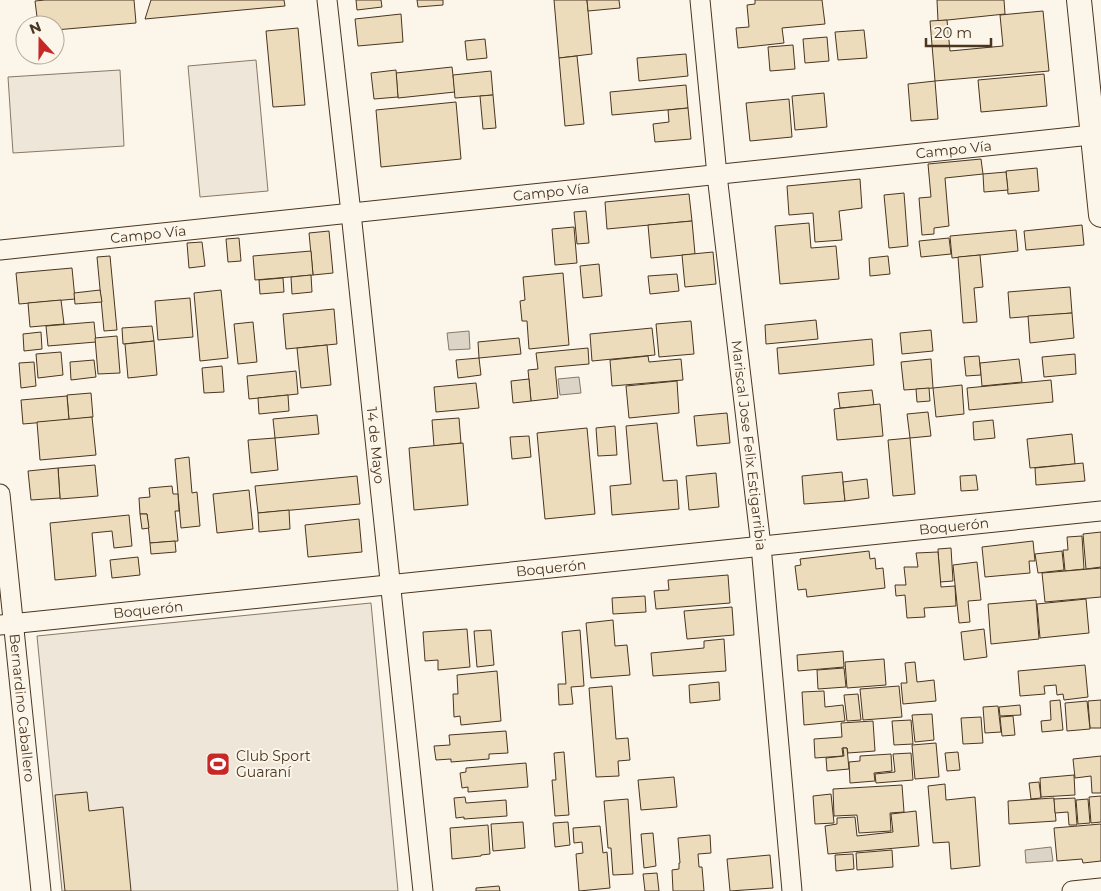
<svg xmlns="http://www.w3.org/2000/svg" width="1101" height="891" viewBox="0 0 1101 891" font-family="Montserrat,sans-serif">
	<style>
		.green { fill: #ede6d9; stroke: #887966 }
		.water { fill: #dcd4c6; stroke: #887966 }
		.building { fill: #ecdcbc; stroke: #4a3520 }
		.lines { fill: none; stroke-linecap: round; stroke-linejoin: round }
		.minor-casing { stroke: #4a3520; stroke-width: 21 }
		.tertiary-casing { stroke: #4a3520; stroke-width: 26 }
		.minor { stroke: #fbf6e9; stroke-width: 19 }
		.tertiary { stroke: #fbf6e9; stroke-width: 24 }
		.labels { text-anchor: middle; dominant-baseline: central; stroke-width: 4; stroke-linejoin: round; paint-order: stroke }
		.street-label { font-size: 14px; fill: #4a3520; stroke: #fbf6e9 }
		.poi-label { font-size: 14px; fill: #4a3520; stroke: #fbf6e9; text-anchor: start }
	</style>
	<rect width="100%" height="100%" fill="#fbf6e9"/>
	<g class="green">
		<polygon points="256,60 268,191 200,197 188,66"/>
		<polygon points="120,70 124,146 13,153 8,77"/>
		<polygon points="371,603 398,891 62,891 37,636"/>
	</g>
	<g class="water">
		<polygon points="469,331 470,349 449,350 447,333"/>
		<polygon points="579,377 581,393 560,395 558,379"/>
		<polygon points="1051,847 1053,861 1026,863 1025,850"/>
	</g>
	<g class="building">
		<polygon points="45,0 134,0 136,23 55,30 55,25 38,25 35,1"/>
		<polygon points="151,0 284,0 285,6 145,19"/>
		<polygon points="356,0 381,0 382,7 357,10"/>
		<polygon points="417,0 443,0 443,5 418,7"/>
		<polygon points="554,0 587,0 592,54 559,58"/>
		<polygon points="587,0 619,0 620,8 588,11"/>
		<polygon points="755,0 822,0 825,24 782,28 784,43 738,48 736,28 749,27 747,5 755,4"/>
		<polygon points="937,0 1004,0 1005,14 938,21"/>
		<polygon points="1043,11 1049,71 935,81 930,21 947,20 950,51 1003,46 1000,15"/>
		<polygon points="401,14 403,42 358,46 355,19"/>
		<polygon points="298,28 305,105 273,107 266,31"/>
		<polygon points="864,30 867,58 838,60 835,32"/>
		<polygon points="827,37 829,61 805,63 803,39"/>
		<polygon points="485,39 487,58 467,60 465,41"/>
		<polygon points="793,45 795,69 770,71 768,47"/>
		<polygon points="686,54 688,76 639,81 637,58"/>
		<polygon points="577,56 584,124 565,126 559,58"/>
		<polygon points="452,67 455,92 398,98 396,73"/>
		<polygon points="396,70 398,97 374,99 371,73"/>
		<polygon points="491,71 493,95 455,98 453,75"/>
		<polygon points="1044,74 1047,106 981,112 978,80"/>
		<polygon points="935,81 938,119 911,121 908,84"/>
		<polygon points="686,85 688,108 612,115 610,92"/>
		<polygon points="824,93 827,127 795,130 792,96"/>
		<polygon points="493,95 496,128 483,129 480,96"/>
		<polygon points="789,99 792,137 750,141 746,103"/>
		<polygon points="456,102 461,159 381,167 376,110"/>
		<polygon points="688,108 691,139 655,142 653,124 669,122 668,110"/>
		<polygon points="981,159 983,174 945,178 949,226 934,228 934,234 922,235 919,198 931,197 928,164"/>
		<polygon points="1037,168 1039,191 1008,194 1006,171"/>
		<polygon points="1006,172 1008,190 984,192 983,174"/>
		<polygon points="860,179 862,208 839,211 842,240 815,242 813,213 789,215 787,186"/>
		<polygon points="904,193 908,246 889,248 884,195"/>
		<polygon points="689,194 692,221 607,229 605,202"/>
		<polygon points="586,211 589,243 577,244 574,212"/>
		<polygon points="692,221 695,254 651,258 648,225"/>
		<polygon points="809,223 811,248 836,246 839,279 780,284 775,226"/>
		<polygon points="1082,225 1084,245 1026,250 1024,231"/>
		<polygon points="574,227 577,263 555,265 552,229"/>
		<polygon points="1016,230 1018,251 952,258 950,236"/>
		<polygon points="329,231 333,273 313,275 309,233"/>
		<polygon points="239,238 241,261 228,262 226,239"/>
		<polygon points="949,238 951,254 921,257 919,241"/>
		<polygon points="202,242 205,266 189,268 187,243"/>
		<polygon points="311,251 313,275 255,280 253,256"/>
		<polygon points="713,252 716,284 685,287 682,255"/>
		<polygon points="980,255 983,287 974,288 977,322 963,323 958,257"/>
		<polygon points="110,256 117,330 104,331 97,257"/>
		<polygon points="888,256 890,274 870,276 869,258"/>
		<polygon points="599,264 602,296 583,298 580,266"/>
		<polygon points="72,268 75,299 19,304 16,273"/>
		<polygon points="563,273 569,345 529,349 527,321 522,321 520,301 525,300 523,277"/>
		<polygon points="677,274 679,291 650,294 648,276"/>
		<polygon points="311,275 312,292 292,294 291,277"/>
		<polygon points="283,278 284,292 260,294 259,280"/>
		<polygon points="1070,287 1072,313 1010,318 1008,292"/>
		<polygon points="100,290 102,302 75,304 74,293"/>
		<polygon points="221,290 228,358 200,361 194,293"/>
		<polygon points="190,298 193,337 158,340 155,301"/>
		<polygon points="61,300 64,324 30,327 28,303"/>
		<polygon points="334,309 337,344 286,349 283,314"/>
		<polygon points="1072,313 1074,338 1030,343 1028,316"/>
		<polygon points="816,320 818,339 766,344 765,325"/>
		<polygon points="691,321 694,354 659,357 656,324"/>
		<polygon points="94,322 96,342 48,346 46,326"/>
		<polygon points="253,322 257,362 238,364 234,324"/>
		<polygon points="152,326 154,341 123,344 122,328"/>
		<polygon points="652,328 655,355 592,361 590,334"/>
		<polygon points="931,330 933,351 902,354 900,333"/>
		<polygon points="41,332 42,349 24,351 23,334"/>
		<polygon points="117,336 120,373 98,374 95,338"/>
		<polygon points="519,338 521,354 479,358 478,342"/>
		<polygon points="872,339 874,365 779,374 777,348"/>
		<polygon points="154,341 157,375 128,378 125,344"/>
		<polygon points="327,345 331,385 301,388 297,348"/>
		<polygon points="588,348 589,364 555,367 558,398 531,401 528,370 538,369 536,353"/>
		<polygon points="61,352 63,375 38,378 36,354"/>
		<polygon points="1075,354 1076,374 1044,377 1042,357"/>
		<polygon points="648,356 649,362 681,359 683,380 612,386 610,360"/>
		<polygon points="979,356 981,375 966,376 964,357"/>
		<polygon points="479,358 481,375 458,378 456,360"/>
		<polygon points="931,359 933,388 904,390 901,362"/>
		<polygon points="1019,359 1022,382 982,386 980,363"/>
		<polygon points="94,360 96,377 71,380 70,362"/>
		<polygon points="34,362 36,386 21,388 19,363"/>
		<polygon points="222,366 224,392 204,393 202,368"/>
		<polygon points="296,371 298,394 249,399 247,376"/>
		<polygon points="529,379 531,401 513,403 511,381"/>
		<polygon points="1051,380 1053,402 969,410 967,388"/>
		<polygon points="677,381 679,413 629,418 626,386"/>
		<polygon points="476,383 479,408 436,412 434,387"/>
		<polygon points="962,385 964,414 936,417 933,388"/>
		<polygon points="929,388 930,401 917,402 916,389"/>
		<polygon points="872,390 874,405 840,408 838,393"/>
		<polygon points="91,393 93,417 69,420 67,395"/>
		<polygon points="288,395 289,411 259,414 258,398"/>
		<polygon points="67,396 69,420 23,424 21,400"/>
		<polygon points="880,404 883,436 837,440 834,409"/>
		<polygon points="928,412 931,436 910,438 907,414"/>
		<polygon points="727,413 730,443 697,446 694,416"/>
		<polygon points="317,415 319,434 275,438 273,419"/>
		<polygon points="92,417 96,455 40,460 37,422"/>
		<polygon points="459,418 461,443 434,446 432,420"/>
		<polygon points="993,420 995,438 974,440 973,422"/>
		<polygon points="657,423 663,481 677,480 679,509 612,515 610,486 631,484 626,426"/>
		<polygon points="615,426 617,455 598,456 596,428"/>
		<polygon points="587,428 595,514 545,519 537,433"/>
		<polygon points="1072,434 1075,464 1030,468 1027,439"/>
		<polygon points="529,436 531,457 512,459 510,437"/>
		<polygon points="275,438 278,470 251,473 248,440"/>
		<polygon points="910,438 915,494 893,496 888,440"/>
		<polygon points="463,443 468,505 414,510 409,448"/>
		<polygon points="189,457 192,493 197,492 200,526 181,528 175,459"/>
		<polygon points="1083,463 1085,481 1036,485 1035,468"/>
		<polygon points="95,465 98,496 60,499 58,468"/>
		<polygon points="58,468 60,498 31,500 28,471"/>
		<polygon points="842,472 845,501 804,504 802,476"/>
		<polygon points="716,473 719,507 689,510 686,476"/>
		<polygon points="976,475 978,490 961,491 960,476"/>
		<polygon points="357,476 360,504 258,513 255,486"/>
		<polygon points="867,479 869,498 845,501 843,482"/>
		<polygon points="172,486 173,494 178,494 179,511 175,511 178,541 150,543 147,514 140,514 139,498 150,497 149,488"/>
		<polygon points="249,490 253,529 217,533 213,494"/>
		<polygon points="289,510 290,529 259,532 258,513"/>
		<polygon points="140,514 147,514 149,528 142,529"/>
		<polygon points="129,515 132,546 114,548 112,531 92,533 96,576 55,580 50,523"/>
		<polygon points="359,519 362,552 308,557 305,525"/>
		<polygon points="1101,532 1101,567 1086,569 1083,534"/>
		<polygon points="1082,536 1084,569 1065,571 1063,550 1068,550 1067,537"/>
		<polygon points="175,541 176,552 151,554 150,543"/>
		<polygon points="1033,541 1035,561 1029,561 1030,573 985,577 982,547"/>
		<polygon points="951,548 953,581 940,582 938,549"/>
		<polygon points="869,551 870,559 875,558 876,569 883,568 885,588 807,597 806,589 798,590 795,566 801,565 800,559"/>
		<polygon points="1062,551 1064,570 1038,573 1035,554"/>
		<polygon points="938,552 941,587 955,586 956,606 924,608 925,617 907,618 905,595 896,596 895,585 906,585 904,567 918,567 916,553"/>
		<polygon points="138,557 140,575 112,578 110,560"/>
		<polygon points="977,562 981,600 968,601 970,622 959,623 953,565"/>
		<polygon points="1101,568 1101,597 1045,602 1042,573"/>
		<polygon points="728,575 730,603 656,609 654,591 669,590 668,580"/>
		<polygon points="645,596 646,612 613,614 612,598"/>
		<polygon points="1086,599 1089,633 1040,638 1037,604"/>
		<polygon points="1036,600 1039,639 991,644 988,604"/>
		<polygon points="732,607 734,635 687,639 684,611"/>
		<polygon points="613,620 615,646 627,645 630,675 591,678 586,623"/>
		<polygon points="467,629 470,667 438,670 438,660 425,661 423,632"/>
		<polygon points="984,629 987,657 964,660 961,632"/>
		<polygon points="491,630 494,665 477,667 474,631"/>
		<polygon points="580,630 584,686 571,687 573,704 559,705 558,684 566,684 562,632"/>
		<polygon points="724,639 726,671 653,676 651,653 704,648 704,641"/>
		<polygon points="843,651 844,667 798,671 797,655"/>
		<polygon points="884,659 886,685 847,688 845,662"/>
		<polygon points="915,662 917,682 934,680 936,701 903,704 901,683 907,683 905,663"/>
		<polygon points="1085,665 1088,697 1064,700 1063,694 1057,695 1056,685 1044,686 1045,694 1020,696 1018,671"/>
		<polygon points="844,668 846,687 818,689 817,670"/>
		<polygon points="497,671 501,721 461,725 460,716 454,717 453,694 458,694 457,675"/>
		<polygon points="719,682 720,700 690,703 689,685"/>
		<polygon points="612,686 616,739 628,738 630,760 618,761 619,776 596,777 589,688"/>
		<polygon points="899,686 902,717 863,720 860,689"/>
		<polygon points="824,691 825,707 843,705 845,721 804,725 802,692"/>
		<polygon points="858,694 861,720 847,721 844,695"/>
		<polygon points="1060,700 1063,730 1042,732 1041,721 1051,720 1050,701"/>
		<polygon points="1101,700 1101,728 1090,728 1088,701"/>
		<polygon points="1087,701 1090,729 1067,731 1065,703"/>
		<polygon points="1020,705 1021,715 1000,716 999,707"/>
		<polygon points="998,706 1001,732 985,733 983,707"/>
		<polygon points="932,714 934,740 915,742 912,715"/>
		<polygon points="1013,716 1015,735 1002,736 1000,717"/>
		<polygon points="981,717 983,743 963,744 961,718"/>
		<polygon points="911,720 913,744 894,745 892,721"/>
		<polygon points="873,721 875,751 848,753 847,748 842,748 843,756 815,758 814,739 842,737 841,723"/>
		<polygon points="506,731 508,753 489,754 489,759 451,762 451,759 436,760 434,746 450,745 449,735"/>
		<polygon points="936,743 939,777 915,779 912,745"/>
		<polygon points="843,748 847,748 849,769 827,771 826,758 844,756"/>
		<polygon points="564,752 569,815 555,816 552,780 556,780 554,753"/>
		<polygon points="958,752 960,770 947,771 945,753"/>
		<polygon points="911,753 913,780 876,783 875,774 895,772 893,754"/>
		<polygon points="891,754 892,771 874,773 875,781 850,783 849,762 860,761 860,756"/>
		<polygon points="1101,756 1101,793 1092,793 1091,776 1075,778 1073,759"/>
		<polygon points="526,763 528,787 468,792 468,787 462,788 460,773 466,772 466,768"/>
		<polygon points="1074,775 1075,795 1041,797 1040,778"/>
		<polygon points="674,777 677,807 641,810 638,780"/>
		<polygon points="1039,782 1041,798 1031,799 1029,783"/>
		<polygon points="945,784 946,800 975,797 980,866 951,869 949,842 933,843 928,786"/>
		<polygon points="902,785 904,812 890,813 891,831 859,833 857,815 834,816 833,789"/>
		<polygon points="87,792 89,811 123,807 131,891 65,891 55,795"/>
		<polygon points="831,794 834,823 815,824 813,796"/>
		<polygon points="1101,796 1101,822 1091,823 1089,797"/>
		<polygon points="465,797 466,803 506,800 507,816 464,819 464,817 456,818 454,798"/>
		<polygon points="1054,798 1056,821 1009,824 1008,801"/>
		<polygon points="1075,798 1077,825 1069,825 1068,812 1055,813 1054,799"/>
		<polygon points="628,799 633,874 613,875 611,848 608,848 604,801"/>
		<polygon points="1088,799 1090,823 1078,824 1076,800"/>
		<polygon points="916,811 919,846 828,854 825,826 837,824 837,818 855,817 857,836 893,832 891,814"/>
		<polygon points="523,822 525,848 493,851 491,824"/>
		<polygon points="568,822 570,845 555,847 553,823"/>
		<polygon points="1101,824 1101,861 1083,863 1082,859 1057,861 1054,828"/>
		<polygon points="488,825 490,854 481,855 481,856 452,859 450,828"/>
		<polygon points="600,826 603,853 607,852 610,888 579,891 576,854 583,853 582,842 574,843 573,828"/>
		<polygon points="653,833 656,866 644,868 641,834"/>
		<polygon points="710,835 711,853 698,854 699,867 702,867 704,891 673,891 672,870 679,869 679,863 680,863 678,838"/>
		<polygon points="892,850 893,867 857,870 856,853"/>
		<polygon points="853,854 854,869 836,871 835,855"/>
		<polygon points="770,855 773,888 730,891 727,859"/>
		<polygon points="657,873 659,891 645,891 643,874"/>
		<polygon points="499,886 500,891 476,891 476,888"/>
	</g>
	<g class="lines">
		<g class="minor-casing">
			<g id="minor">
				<path id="s1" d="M327,0L351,213L423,891"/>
				<path id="s2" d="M700,0L717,175L761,546L792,891"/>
				<path id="s3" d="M0,250L1101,134"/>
				<path id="s4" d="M0,494L41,891"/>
				<path id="s5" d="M0,625L1101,511"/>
				<polyline points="1072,891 1101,888"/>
			</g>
		</g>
		<g class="tertiary-casing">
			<polyline id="tertiary" points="1079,0 1101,215"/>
		</g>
		<use href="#minor" class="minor"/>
		<use href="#tertiary" class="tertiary"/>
	</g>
	<defs>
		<g id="stadium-square" transform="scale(1.25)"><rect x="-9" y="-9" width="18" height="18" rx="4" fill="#c62828" stroke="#fbf6e9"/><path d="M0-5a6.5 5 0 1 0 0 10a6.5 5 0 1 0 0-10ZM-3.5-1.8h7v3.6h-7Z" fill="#fff"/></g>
	</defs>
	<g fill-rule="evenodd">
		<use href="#stadium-square" x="218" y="764"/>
	</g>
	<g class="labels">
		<g class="street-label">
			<text stroke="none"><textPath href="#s3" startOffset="959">Campo Vía</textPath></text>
			<text stroke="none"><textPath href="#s3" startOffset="554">Campo Vía</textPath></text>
			<text stroke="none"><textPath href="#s3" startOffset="149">Campo Vía</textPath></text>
			<text stroke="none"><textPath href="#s1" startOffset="448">14 de Mayo</textPath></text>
			<text stroke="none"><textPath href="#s2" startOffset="448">Mariscal Jose Felix Estigarribia</textPath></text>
			<text stroke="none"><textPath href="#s5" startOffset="959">Boquerón</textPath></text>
			<text stroke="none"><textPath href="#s5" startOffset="554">Boquerón</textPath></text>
			<text stroke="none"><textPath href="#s5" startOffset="149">Boquerón</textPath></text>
			<text stroke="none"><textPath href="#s4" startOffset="215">Bernardino Caballero</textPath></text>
		</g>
		<g class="poi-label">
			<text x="236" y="756">Club Sport<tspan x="236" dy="16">Guaraní</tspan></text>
		</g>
	</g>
	<g transform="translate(40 40) rotate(339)"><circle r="24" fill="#fbf6e9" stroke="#b4a999"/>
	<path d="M0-4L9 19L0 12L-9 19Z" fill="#c62828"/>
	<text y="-8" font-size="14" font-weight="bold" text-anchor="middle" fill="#4a3520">N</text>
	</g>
	<path d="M926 38v8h65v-8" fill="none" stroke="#4a3520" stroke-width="2.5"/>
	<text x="934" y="38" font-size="15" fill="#4a3520" stroke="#fbf6e9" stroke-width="4" paint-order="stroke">20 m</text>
</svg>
